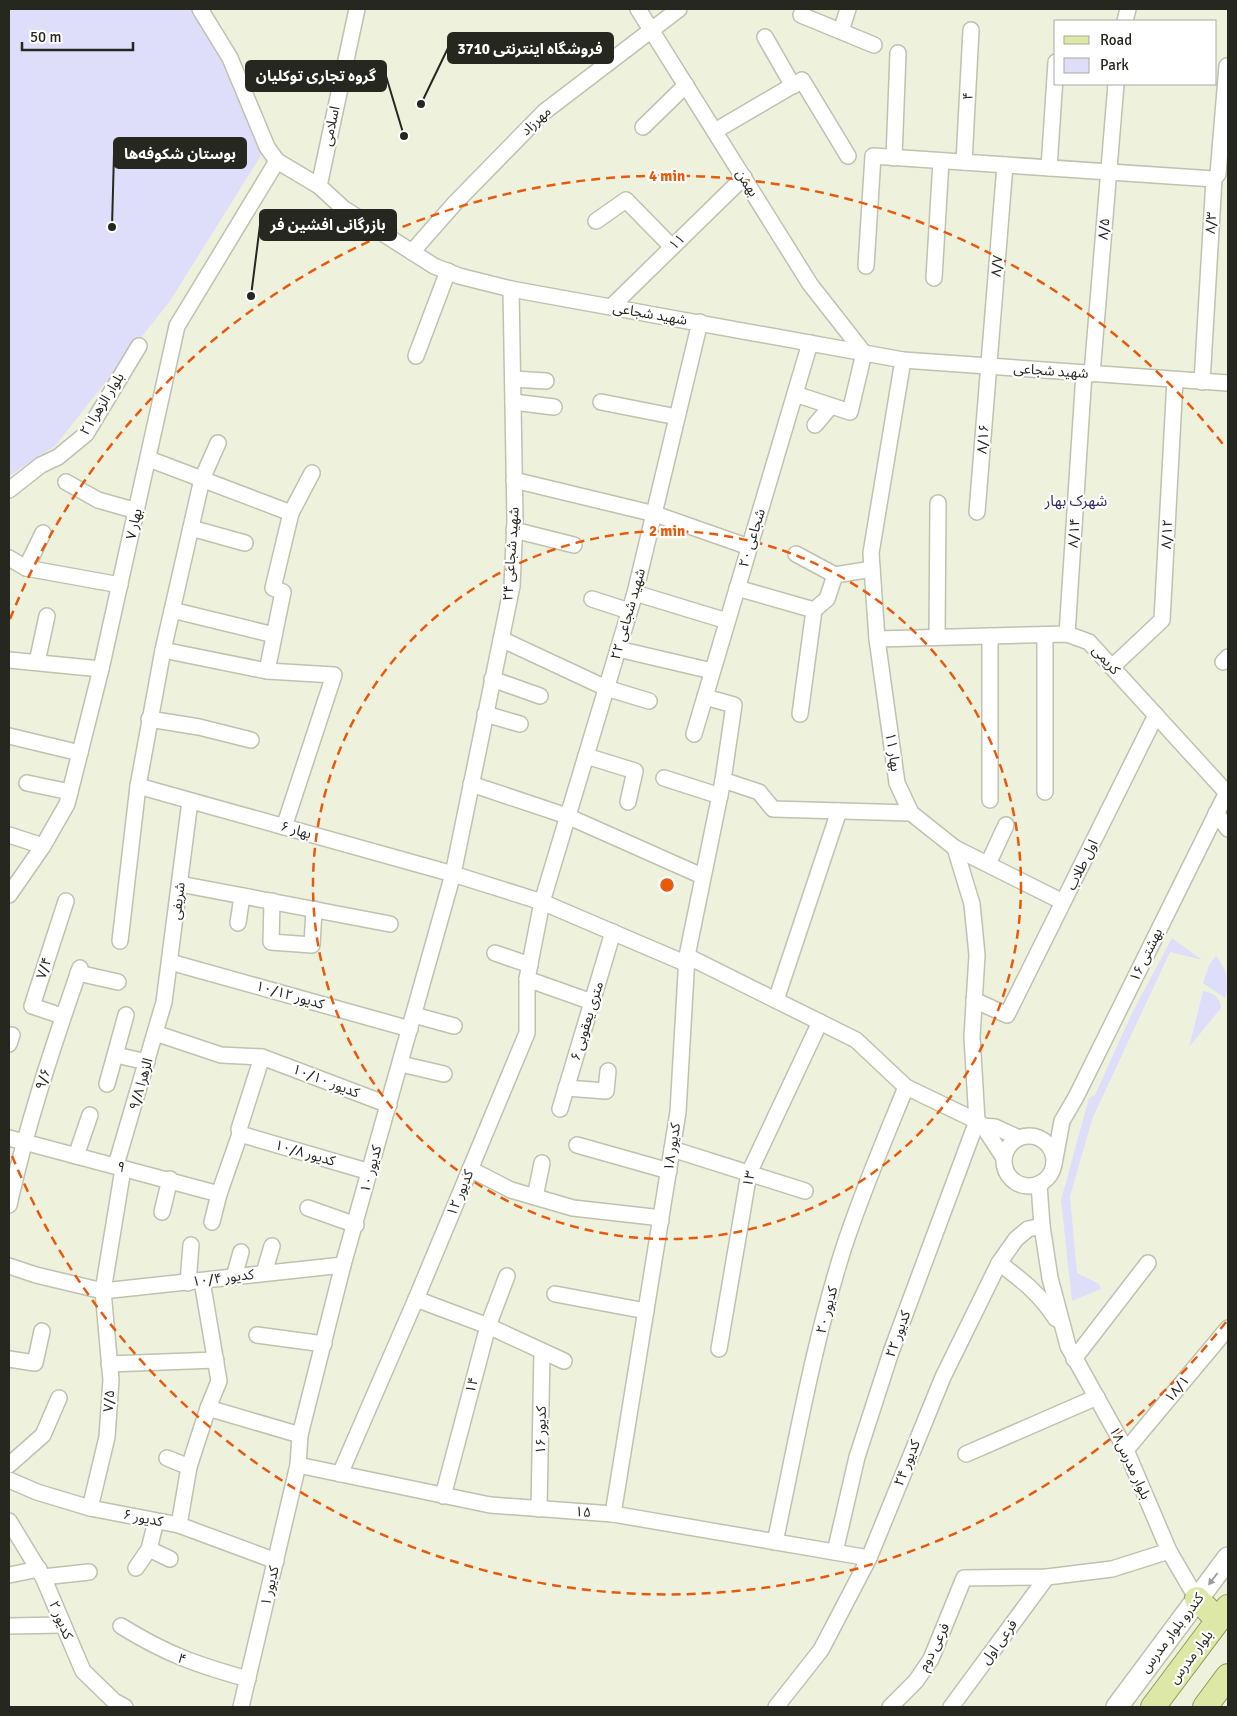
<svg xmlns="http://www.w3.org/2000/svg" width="1237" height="1716" viewBox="0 0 1237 1716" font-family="Signika,'Noto Sans Arabic',sans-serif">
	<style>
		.green { fill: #dedefb }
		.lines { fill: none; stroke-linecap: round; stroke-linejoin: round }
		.minor-casing { stroke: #bec2ae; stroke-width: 18 }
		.secondary-casing { stroke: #bec2ae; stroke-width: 24 }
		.primary-casing { stroke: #8f9a52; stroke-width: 26 }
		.minor { stroke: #fff; stroke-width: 15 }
		.secondary { stroke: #fff; stroke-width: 21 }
		.primary { stroke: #dde8a7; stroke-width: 24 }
		.oneway { fill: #9d9e9b }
		.ring { fill: none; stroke: #e8590c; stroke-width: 2.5; stroke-dasharray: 9 6 }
		.labels { text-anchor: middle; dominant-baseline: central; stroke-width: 4.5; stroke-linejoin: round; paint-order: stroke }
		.street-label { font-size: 14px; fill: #262820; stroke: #fff }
		.neighbourhood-label { font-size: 15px; fill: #2f2863; stroke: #fff }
		.centre { fill: #e8590c; stroke: #fff; stroke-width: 2.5 }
		.ring-label { font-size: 15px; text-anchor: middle; font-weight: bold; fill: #e8590c; stroke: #fff; stroke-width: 4.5; stroke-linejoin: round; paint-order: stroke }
		.leader { fill: none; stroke: #262820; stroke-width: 2 }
		.callout-dot { fill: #262820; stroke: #fff; stroke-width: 2 }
		.callout { fill: #262820; stroke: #262820; stroke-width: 2 }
		.callout-label { font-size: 15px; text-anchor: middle; font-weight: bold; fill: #fff }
	</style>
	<rect width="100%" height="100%" fill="#eef2dd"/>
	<g class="green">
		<polygon points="9,9 192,9 221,57 262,154 170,301 55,446 9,476"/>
		<polygon points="1172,938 1202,960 1170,952 1093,1117 1070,1196 1077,1273 1099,1284 1101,1289 1072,1301 1061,1200 1089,1098 1095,1095 1132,1013"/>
		<path d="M1216,956C1227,968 1229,983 1225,998L1203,983L1209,965Z"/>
		<path d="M1203,991C1213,993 1220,996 1221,1008L1189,1047Z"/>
	</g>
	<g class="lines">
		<g class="minor-casing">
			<g id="minor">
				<polyline points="200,9 230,58 267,147 277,161 319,186 343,208 434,266 459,276 511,289 903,360 1228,383"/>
				<polyline points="638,9 810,284 864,353"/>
				<polyline points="801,15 874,45"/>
				<polyline points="1125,21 1128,9"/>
				<polyline points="841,31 848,9"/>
				<polyline points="765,37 793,86"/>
				<polyline points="643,127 686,85"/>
				<polyline points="715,131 802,80 848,156"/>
				<polyline points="894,158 898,53"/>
				<polyline points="964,162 971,30"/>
				<polyline points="1049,168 1056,62"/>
				<polyline points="319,186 357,9"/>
				<polyline points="596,221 626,200 672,247"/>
				<polyline points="412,252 455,203 544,112 679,9"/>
				<polyline points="866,266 873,156 1214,179"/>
				<polyline points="934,278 941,161"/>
				<polyline points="611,307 744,177"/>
				<polyline points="416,356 448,271"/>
				<polyline points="1092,374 1116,84"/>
				<polyline points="513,379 546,381"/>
				<polyline points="1202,382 1214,179 1218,174 1227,66"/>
				<polyline points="795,394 850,412 864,353"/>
				<polyline points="513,402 554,407"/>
				<polyline points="601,402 677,417"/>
				<polyline points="815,425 831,406"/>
				<polyline points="149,459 291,513 312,473"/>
				<polyline points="514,480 655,514 749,547"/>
				<polyline points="66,482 98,500 137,511"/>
				<polyline points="9,490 41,465 58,457 86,434 139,346"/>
				<polyline points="977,512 1005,165"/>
				<polyline points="191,528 245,543"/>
				<polyline points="514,530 574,545"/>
				<polyline points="796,554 835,575"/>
				<polyline points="9,558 26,568 120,585"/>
				<polyline points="26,568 43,533"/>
				<polyline points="737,588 814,610 827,599 835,575 872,569"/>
				<polyline points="635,593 727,621"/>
				<polyline points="592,599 629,611"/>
				<polyline points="172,610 274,635"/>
				<polyline points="1067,634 1084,373"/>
				<polyline points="1045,635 1045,792"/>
				<polyline points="990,636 990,800"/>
				<polyline points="937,637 938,503"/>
				<polyline points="501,639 606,688 649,701"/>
				<polyline points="877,639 1067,634 1089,642 1226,792"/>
				<polyline points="618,649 712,671"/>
				<polyline points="163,650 267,671 334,675 284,827"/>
				<polyline points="9,660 101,669"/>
				<polyline points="37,662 47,616"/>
				<polyline points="1223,662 1228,657"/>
				<polyline points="1112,667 1162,620 1175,380"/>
				<polyline points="267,671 283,592 273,588 291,513"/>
				<polyline points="492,679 540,696"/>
				<polyline points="485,714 520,724"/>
				<polyline points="800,714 814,610"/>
				<polyline points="149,719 199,727 251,740"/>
				<polyline points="694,734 810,343"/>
				<polyline points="9,736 80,753"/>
				<polyline points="586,756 635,771 628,802"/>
				<polyline points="664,778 720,796"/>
				<polyline points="723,780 759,792 773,809 911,813"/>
				<polyline points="27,783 70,792"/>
				<polyline points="471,784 567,816 702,876"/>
				<polyline points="138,786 453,874 542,902 687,964"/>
				<polyline points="1216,813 1228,829"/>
				<polyline points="9,835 43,846"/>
				<polyline points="955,848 1063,902"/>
				<polyline points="988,864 1006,825"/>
				<polyline points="180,884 390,924"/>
				<polyline points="9,895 43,846 67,804 101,669 177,326 277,161"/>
				<polyline points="272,901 271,942 312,945 314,909"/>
				<polyline points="238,923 242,896"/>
				<polyline points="120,941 138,786 163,650 202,479 218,443"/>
				<polyline points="495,953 530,965"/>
				<polyline points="687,956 856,1040 906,1087 977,1121 983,1126 1004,1158"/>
				<polyline points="170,962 410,1029"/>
				<polyline points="78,973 118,982"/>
				<polyline points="527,979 592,1002"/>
				<polyline points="776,1000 839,811"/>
				<polyline points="974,1000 1007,1015 1156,715"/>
				<polyline points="414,1015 454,1026"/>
				<polyline points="62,1016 32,1006 66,901"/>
				<polyline points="155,1033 221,1055 262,1057 389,1105"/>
				<polyline points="9,1044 12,1035"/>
				<polyline points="116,1055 147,1062"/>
				<polyline points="401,1064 444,1074"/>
				<polyline points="107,1084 126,1015"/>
				<polyline points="566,1088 606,1091 608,1071"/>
				<polyline points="560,1109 613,932"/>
				<polyline points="983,1126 995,1127 1019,1138"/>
				<polyline points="240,1134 370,1172"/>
				<circle cx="1029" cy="1161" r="25"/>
				<polyline points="9,1138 219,1194"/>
				<polyline points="577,1145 669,1171"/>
				<polyline points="672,1149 805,1191"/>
				<polyline points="76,1156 90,1115"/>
				<polyline points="1054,1164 1062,1121 1076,1097 1228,790"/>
				<polyline points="116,1165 164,1002 190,801"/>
				<polyline points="470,1169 511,1190 573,1208 653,1217 661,1221"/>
				<polyline points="1039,1184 1042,1226 1050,1278 1068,1346 1126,1450 1169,1551 1197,1599"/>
				<polyline points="535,1197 542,1163"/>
				<path d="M9,1205C27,1124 53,1046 80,968"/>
				<polyline points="308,1208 356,1225"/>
				<polyline points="162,1212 170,1179"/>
				<polyline points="212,1222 219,1194 240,1134 239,1129 262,1057"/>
				<path d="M999,1263C1022,1280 1040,1294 1056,1319"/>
				<polyline points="9,1266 36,1275 103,1291 343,1265"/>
				<polyline points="264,1273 272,1246"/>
				<polyline points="234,1277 241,1252"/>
				<polyline points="188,1283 191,1245"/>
				<polyline points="555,1294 646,1311"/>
				<polyline points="416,1299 488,1326 564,1361"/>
				<polyline points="257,1335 324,1344"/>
				<polyline points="719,1349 749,1173 820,1022"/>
				<polyline points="9,1359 35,1363 42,1331"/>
				<polyline points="1074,1359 1148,1263"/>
				<polyline points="109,1364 216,1360"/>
				<polyline points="208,1408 300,1435"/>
				<polyline points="1126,1450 1228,1328"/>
				<polyline points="966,1454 1097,1397"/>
				<polyline points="167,1458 189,1467"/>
				<polyline points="9,1465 43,1435 59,1398"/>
				<polyline points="298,1465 490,1505 613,1514 869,1558"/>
				<polyline points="340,1474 416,1299 527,1033 527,979 542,902 635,593 700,322"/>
				<polyline points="9,1480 37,1492 90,1508 179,1525 276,1561"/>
				<polyline points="443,1496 488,1326 507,1276"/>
				<polyline points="90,1508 107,1437 111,1380 103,1291 123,1169"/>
				<polyline points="539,1509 542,1351"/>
				<polyline points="613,1514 678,1112 687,956 723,780 734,705 705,697"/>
				<polyline points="9,1521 43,1577 83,1671 114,1701 125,1707"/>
				<polyline points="179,1525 189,1467 208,1408 219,1381 202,1281"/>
				<path d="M775,1542C796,1444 813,1345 843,1250C861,1194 884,1141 906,1087"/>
				<polyline points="149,1549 170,1559"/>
				<polyline points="835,1552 857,1457 891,1352 977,1121 972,1037 977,955 972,904 955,848 911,813 897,783 877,639 871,553 903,360"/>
				<polyline points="136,1568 149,1549 156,1521"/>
				<polyline points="9,1575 39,1569"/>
				<polyline points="43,1577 89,1572"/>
				<polyline points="9,1626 63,1625"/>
				<path d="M121,1626C166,1654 197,1665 248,1679"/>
				<polyline points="241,1707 298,1465 300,1435 343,1265 453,874 512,586 515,521 511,289"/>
				<polyline points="776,1707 821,1650 869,1558 943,1377 999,1263 1016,1239 1028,1229 1042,1226"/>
				<polyline points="890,1707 916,1681 931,1659 964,1578 1047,1577 1112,1569 1169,1551"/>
				<polyline points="951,1707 1047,1577"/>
			</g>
		</g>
		<g class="secondary-casing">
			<polyline id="secondary" points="1117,1707 1228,1558"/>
		</g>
		<g class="primary-casing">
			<g id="primary">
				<polyline points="1197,1599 1218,1620"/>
				<polyline points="1153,1707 1228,1607"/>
				<polyline points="1205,1707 1228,1676"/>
			</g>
		</g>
		<use href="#minor" class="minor"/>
		<use href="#secondary" class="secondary"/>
		<use href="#primary" class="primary"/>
	</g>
	<defs><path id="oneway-solid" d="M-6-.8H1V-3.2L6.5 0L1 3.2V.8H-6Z" transform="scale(1.25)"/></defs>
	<use class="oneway" href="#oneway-solid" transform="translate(1213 1579) rotate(127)"/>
	<g class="ring">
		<circle cx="667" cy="885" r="354"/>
		<path d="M1226 1322A709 709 0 0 1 10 1151M10 619A709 709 0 0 1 1226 448"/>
	</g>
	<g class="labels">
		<g class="street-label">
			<text transform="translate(968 96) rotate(-87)">۴</text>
			<text transform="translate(536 121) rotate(-43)">مهرزاد</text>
			<text transform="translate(331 126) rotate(-78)">اسلامی</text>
			<text transform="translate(747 183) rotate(58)">بهمن</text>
			<text transform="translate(1211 223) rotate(-86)">۸/۳</text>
			<text transform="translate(1104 229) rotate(-85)">۸/۵</text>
			<text transform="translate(677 242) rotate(-44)">۱۱</text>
			<text transform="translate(997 266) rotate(-85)">۸/۷</text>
			<text transform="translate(650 314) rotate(10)">شهید شجاعی</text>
			<text transform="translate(1051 371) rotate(4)">شهید شجاعی</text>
			<text transform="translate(102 404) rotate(-58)">بلوار الزهرا۲۱</text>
			<text transform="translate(983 439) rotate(-85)">۸/۱۶</text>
			<text transform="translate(134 524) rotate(-77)">بهار ۷</text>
			<text transform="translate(1074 533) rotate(-86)">۸/۱۴</text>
			<text transform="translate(1167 534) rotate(-87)">۸/۱۲</text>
			<text transform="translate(752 538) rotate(-73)">شجاعی ۲۰</text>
			<text transform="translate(511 554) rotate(-86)">شهید شجاعی ۲۴</text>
			<text transform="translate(628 614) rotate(-74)">شهید شجاعی ۲۲</text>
			<text transform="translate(1106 660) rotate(48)">کریمی</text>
			<text transform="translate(893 752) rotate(82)">بهار ۱۱</text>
			<text transform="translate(296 830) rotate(16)">بهار ۶</text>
			<text transform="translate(1082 865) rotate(-64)">اول طلاب</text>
			<text transform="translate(178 901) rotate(-83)">شریفی</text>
			<text transform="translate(1146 955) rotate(-64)">۱۶ بهشتی</text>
			<text transform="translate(44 968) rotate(-72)">۷/۴</text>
			<text transform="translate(290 995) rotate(16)">کدیور ۱۰/۱۲</text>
			<text transform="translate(587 1021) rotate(-73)">۶ متری یعقوبی</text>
			<text transform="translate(43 1079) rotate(-73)">۹/۶</text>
			<text transform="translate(326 1081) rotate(21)">کدیور ۱۰/۱۰</text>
			<text transform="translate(141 1084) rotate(-74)">الزهرا ۹/۸</text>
			<text transform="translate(672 1147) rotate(-81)">کدیور ۱۸</text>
			<text transform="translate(305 1153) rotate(16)">کدیور ۱۰/۸</text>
			<text transform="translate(121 1167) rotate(18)">۹</text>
			<text transform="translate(371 1169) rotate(-75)">کدیور ۱۰</text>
			<text transform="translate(749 1179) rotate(-76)">۱۳</text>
			<text transform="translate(460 1193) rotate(-67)">کدیور ۱۲</text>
			<text transform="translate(223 1278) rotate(-7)">کدیور ۱۰/۴</text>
			<text transform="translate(827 1310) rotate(-75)">کدیور ۲۰</text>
			<text transform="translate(898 1334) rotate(-70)">کدیور ۲۲</text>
			<text transform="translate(472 1385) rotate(-75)">۱۴</text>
			<text transform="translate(1177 1389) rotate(-50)">۱۸/۱</text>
			<text transform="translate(109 1401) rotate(-86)">۷/۵</text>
			<text transform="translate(541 1430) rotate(-89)">کدیور ۱۶</text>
			<text transform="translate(907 1463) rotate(-68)">کدیور ۲۴</text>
			<text transform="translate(1130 1463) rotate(65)">بلوار مدرس۱۸</text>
			<text transform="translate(583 1512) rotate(4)">۱۵</text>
			<text transform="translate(143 1518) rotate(11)">کدیور ۶</text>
			<text transform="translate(270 1586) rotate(-77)">کدیور ۱</text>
			<text transform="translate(61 1620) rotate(67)">۲ کدیور</text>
			<text transform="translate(1172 1633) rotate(-53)">کندرو بلوار مدرس</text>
			<text transform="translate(999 1642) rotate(-54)">فرعی اول</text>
			<text transform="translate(934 1647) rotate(-63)">فرعی دوم</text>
			<text transform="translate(1191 1657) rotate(-53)">بلوار مدرس</text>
			<text transform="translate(182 1659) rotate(23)">۴</text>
		</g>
		<g class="neighbourhood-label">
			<text x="1076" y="501">شهرک بهار</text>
		</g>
	</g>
	<circle cx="667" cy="885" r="8" class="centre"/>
	<g class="ring-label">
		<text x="667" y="181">4 min</text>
		<text x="667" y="536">2 min</text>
	</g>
	<path class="leader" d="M421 104L448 48M404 136L386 76M112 227L114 153M251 296L260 225"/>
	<g class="callout-dot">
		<circle cx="421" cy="104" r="5"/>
		<circle cx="404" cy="136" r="5"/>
		<circle cx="112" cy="227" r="5"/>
		<circle cx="251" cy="296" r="5"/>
	</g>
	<g class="callout">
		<rect x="448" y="33" width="165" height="30" rx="5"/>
		<rect x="246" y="61" width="140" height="30" rx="5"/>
		<rect x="114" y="138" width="132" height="30" rx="5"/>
		<rect x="260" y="210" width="136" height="30" rx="5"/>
	</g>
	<g class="callout-label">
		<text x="530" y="54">فروشگاه اینترنتی 3710</text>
		<text x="316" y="81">گروه تجاری توکلیان</text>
		<text x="180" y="159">بوستان شکوفه‌ها</text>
		<text x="328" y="230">بازرگانی افشین فر</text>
	</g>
	<rect width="1237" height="1716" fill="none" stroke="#262820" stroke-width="20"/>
	<rect x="1054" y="20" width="162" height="65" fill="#ffffff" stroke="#a8a9a6"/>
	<rect x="1064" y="36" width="25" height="8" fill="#dde8a7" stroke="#a8a9a6"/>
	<text x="1100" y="45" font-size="15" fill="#262820">Road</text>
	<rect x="1064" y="58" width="25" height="15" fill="#dedefb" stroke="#a8a9a6"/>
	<text x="1100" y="70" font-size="15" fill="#262820">Park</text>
	<path d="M22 42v8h111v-8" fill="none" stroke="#262820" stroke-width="2.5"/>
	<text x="30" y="42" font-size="15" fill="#262820" stroke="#ffffff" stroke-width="4" paint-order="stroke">50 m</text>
</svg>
